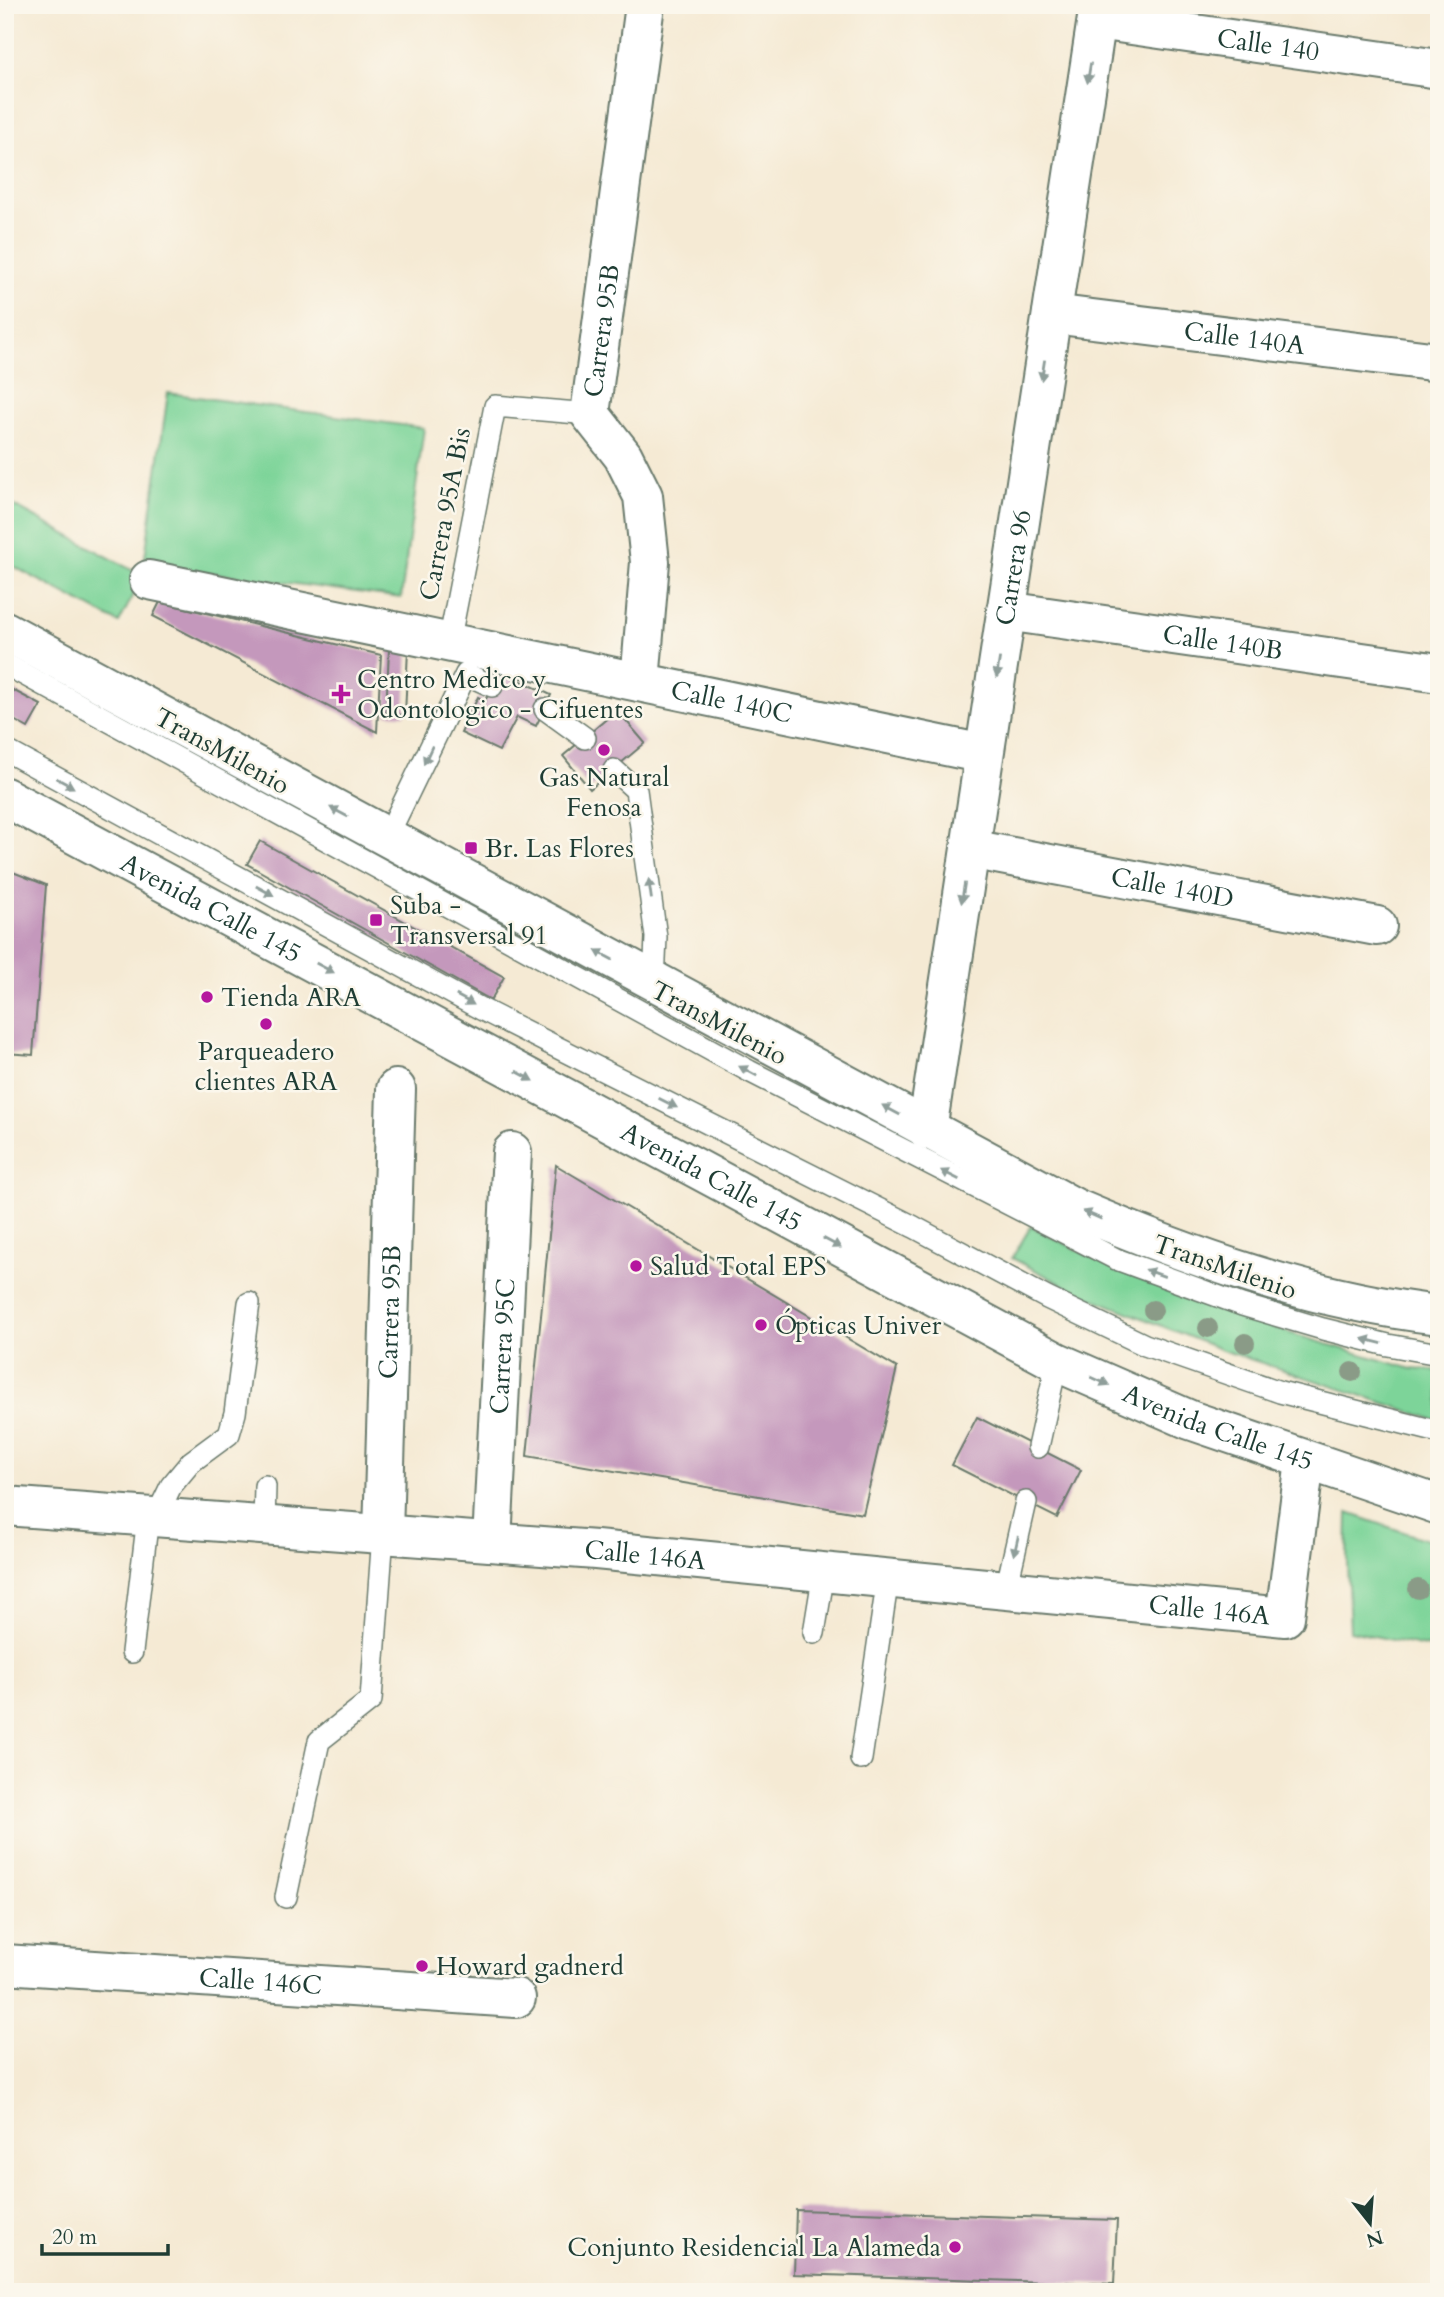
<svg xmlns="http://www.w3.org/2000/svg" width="1444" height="2297" viewBox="0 0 1444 2297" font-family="Cardo,serif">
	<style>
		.green { fill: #7dd499; stroke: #4e8866; stroke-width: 2 }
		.building { fill: #c498bc }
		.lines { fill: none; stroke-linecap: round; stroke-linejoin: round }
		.lane-casing { stroke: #6a7a6c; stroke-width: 24 }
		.street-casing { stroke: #6a7a6c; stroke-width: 42 }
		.secondary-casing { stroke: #6a7a6c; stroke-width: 42 }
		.primary-casing { stroke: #6a7a6c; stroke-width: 42 }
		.lane { stroke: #fff; stroke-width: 21 }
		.street { stroke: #fff; stroke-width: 38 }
		.secondary { stroke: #fff; stroke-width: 38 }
		.primary { stroke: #fff; stroke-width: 38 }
		.tree { fill: #8a9b87 }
		.oneway { fill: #8f9e9a }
		.poi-dot { fill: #b5179e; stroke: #fbf7ec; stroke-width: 2.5 }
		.labels { text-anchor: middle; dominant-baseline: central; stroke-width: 5; stroke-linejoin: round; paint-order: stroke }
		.street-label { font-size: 26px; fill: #1f3d34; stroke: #fbf7ec }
		.poi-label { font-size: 26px; fill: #1f3d34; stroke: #fbf7ec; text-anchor: start }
	</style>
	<rect width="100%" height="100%" fill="#fbf7ec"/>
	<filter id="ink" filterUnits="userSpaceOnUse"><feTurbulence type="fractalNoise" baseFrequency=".0143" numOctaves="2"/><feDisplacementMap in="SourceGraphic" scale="14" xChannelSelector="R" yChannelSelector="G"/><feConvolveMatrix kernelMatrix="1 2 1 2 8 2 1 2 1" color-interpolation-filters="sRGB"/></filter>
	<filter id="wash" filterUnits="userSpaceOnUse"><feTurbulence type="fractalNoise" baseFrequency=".00686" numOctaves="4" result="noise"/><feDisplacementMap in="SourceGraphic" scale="28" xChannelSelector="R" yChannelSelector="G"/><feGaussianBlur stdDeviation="1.57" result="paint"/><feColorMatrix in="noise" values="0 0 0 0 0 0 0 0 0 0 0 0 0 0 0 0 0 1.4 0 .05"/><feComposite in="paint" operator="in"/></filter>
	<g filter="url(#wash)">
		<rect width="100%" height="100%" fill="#f5ead4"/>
		<g class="green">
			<polygon points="168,393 424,428 401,598 144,564"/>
			<polygon points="5,501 143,576 119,623 5,562"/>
			<polygon points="1031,1226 1097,1260 1181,1297 1286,1332 1412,1369 1439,1371 1439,1421 1222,1350 1077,1292 1012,1258"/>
			<polygon points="1348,1513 1439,1544 1439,1650 1350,1631 1347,1563"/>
		</g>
		<g id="blocks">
			<g class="building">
				<polygon points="160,602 381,655 377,732 153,616"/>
				<polygon points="389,649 408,649 405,715 386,714"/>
				<polygon points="500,671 551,695 536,726 517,717 499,751 461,733 478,697 485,701"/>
				<polygon points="5,686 41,705 28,728 5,715"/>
				<polygon points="617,710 645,743 590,789 563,756"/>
				<polygon points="260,841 504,977 491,1000 247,864"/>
				<polygon points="5,869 46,885 33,1055 5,1053"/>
				<polygon points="556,1165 897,1368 863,1514 527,1456"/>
				<polygon points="977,1417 1081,1470 1057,1518 952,1465"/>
				<polygon points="796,2210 1117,2220 1114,2284 794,2274"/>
			</g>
		</g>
	</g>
	<g filter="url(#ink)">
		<use href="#blocks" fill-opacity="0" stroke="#6a7a6c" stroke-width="2"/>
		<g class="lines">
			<g class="lane-casing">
				<g id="lane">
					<polyline points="449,643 495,406 590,414"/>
					<polyline points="5,664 749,1071 1116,1259 1242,1305 1323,1329 1388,1345 1439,1354"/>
					<polyline points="545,709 585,738"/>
					<polyline points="5,750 481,1009 914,1227 1047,1298 1145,1345 1280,1392 1439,1432"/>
					<polyline points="614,770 636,790 656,937 654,982"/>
					<polyline points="387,837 466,674 492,686"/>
					<polyline points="1038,1447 1057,1362"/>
					<polyline points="264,1525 265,1486"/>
					<polyline points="1006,1590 1026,1502"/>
					<polyline points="814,1633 824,1572"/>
					<polyline points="132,1652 148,1517 157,1515 171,1486 191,1462 229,1434 235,1413 249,1303"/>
					<polyline points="861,1759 888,1578"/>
					<polyline points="286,1897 319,1741 371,1700 383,1534"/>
				</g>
			</g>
			<g class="street-casing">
				<g id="street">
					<path id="s1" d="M1097,20L1439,69"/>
					<path id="s2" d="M1052,314L1439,362"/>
					<path id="s3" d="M149,580L984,754"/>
					<path id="s4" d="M1006,611L1439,673"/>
					<path id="s5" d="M640,682L650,562L643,496L623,456L590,414L645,5"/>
					<path id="s6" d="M970,849L1377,926"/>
					<path id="s7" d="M927,1130L1099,5"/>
					<path id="s8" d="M383,1534L396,1089"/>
					<path id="s9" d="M492,1542L512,1152"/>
					<path id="s10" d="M5,1964L516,1998"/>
				</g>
			</g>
			<g class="secondary-casing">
				<g id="secondary">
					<path id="s11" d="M5,1506L596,1550L1285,1617L1305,1461"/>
				</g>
			</g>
			<g class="primary-casing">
				<g id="primary">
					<path d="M5,631L1075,1208C1192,1258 1311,1300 1439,1315"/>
					<path id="s12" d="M5,797L1057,1362L1190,1420L1439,1505"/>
				</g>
			</g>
			<use href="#lane" class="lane"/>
			<use href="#street" class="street"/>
			<use href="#secondary" class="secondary"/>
			<use href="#primary" class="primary"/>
		</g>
		<g class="tree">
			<circle cx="1153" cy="1310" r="10"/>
			<circle cx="1208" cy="1328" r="10"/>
			<circle cx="1245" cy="1343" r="10"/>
			<circle cx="1352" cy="1372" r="10"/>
			<circle cx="1418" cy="1589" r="10"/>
		</g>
		<defs><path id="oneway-solid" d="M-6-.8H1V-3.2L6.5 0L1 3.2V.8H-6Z" transform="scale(1.75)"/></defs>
		<g class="oneway">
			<use href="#oneway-solid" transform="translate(1089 73) rotate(99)"/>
			<use href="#oneway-solid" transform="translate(1043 370) rotate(99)"/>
			<use href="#oneway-solid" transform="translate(998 668) rotate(99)"/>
			<use href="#oneway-solid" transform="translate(428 755) rotate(115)"/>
			<use href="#oneway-solid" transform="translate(65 783) rotate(29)"/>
			<use href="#oneway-solid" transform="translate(339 812) rotate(-152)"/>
			<use href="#oneway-solid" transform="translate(650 889) rotate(-98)"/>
			<use href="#oneway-solid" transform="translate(265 891) rotate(29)"/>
			<use href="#oneway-solid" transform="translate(963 893) rotate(99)"/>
			<use href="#oneway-solid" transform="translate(604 955) rotate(-151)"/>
			<use href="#oneway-solid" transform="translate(325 968) rotate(28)"/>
			<use href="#oneway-solid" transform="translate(465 1000) rotate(29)"/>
			<use href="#oneway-solid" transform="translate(748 1071) rotate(-152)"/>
			<use href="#oneway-solid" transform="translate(525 1076) rotate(29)"/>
			<use href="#oneway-solid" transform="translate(668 1103) rotate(27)"/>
			<use href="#oneway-solid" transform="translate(891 1110) rotate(-151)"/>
			<use href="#oneway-solid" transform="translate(950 1175) rotate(-153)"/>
			<use href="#oneway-solid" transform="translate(1092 1215) rotate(-157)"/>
			<use href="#oneway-solid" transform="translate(832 1243) rotate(29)"/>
			<use href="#oneway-solid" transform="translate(1155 1273) rotate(-160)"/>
			<use href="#oneway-solid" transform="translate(1372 1341) rotate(-166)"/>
			<use href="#oneway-solid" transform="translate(1100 1381) rotate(24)"/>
			<use href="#oneway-solid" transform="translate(1016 1546) rotate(103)"/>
		</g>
	</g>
	<g class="poi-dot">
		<path d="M337.5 683.5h7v7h7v7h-7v7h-7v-7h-7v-7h7z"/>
		<circle cx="604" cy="750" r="7"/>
		<rect x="464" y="841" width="14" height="14" rx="3.5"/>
		<rect x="369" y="913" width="14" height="14" rx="3.5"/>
		<circle cx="207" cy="997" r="7"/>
		<circle cx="266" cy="1024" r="7"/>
		<circle cx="636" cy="1266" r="7"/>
		<circle cx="761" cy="1325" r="7"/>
		<circle cx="422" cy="1966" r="7"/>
		<circle cx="955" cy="2247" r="7"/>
	</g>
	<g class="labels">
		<g class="street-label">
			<text stroke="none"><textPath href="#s1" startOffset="173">Calle 140</textPath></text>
			<text stroke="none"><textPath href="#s5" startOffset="369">Carrera 95B</textPath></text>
			<text stroke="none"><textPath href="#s2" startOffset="194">Calle 140A</textPath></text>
			<text transform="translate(445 514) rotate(-79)">Carrera 95A Bis</text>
			<text stroke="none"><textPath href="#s7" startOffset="569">Carrera 96</textPath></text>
			<text stroke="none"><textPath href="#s4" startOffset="219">Calle 140B</textPath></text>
			<text stroke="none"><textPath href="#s3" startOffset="595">Calle 140C</textPath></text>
			<text transform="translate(222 751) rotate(29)">TransMilenio</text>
			<text stroke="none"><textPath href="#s6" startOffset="206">Calle 140D</textPath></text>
			<text stroke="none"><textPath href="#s12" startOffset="234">Avenida Calle 145</textPath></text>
			<text transform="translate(719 1023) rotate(28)">TransMilenio</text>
			<text stroke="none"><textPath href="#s12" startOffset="802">Avenida Calle 145</textPath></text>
			<text transform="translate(1225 1267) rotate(19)">TransMilenio</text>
			<text stroke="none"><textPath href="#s8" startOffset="222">Carrera 95B</textPath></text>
			<text stroke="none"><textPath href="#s9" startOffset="196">Carrera 95C</textPath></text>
			<text stroke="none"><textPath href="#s12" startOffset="1368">Avenida Calle 145</textPath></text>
			<text stroke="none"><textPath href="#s11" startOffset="642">Calle 146A</textPath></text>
			<text stroke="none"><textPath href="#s11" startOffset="1209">Calle 146A</textPath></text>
			<text stroke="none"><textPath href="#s10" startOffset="256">Calle 146C</textPath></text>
		</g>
		<g class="poi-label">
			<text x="357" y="679">Centro Medico y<tspan x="357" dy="30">Odontologico - Cifuentes</tspan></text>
			<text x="604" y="777" text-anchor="middle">Gas Natural<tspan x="604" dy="30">Fenosa</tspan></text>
			<text x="485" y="848">Br. Las Flores</text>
			<text x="390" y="905">Suba -<tspan x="390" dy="30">Transversal 91</tspan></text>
			<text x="221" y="997">Tienda ARA</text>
			<text x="266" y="1051" text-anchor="middle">Parqueadero<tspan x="266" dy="30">clientes ARA</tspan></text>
			<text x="650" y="1266">Salud Total EPS</text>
			<text x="775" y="1325">Ópticas Univer</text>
			<text x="436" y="1966">Howard gadnerd</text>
			<text x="941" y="2247" text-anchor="end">Conjunto Residencial La Alameda</text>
		</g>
	</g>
	<rect width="1444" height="2297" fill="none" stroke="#fbf7ec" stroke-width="28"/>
	<g transform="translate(1370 2223) rotate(163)" stroke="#fbf7ec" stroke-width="5" paint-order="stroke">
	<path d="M0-5L12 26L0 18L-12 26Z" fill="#1f3d34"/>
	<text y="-10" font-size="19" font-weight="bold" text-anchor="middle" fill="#1f3d34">N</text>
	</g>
	<path d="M42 2244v10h126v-10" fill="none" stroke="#1f3d34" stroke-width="3.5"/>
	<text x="52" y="2244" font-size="21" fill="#1f3d34" stroke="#fbf7ec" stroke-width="5" paint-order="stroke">20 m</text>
</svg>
